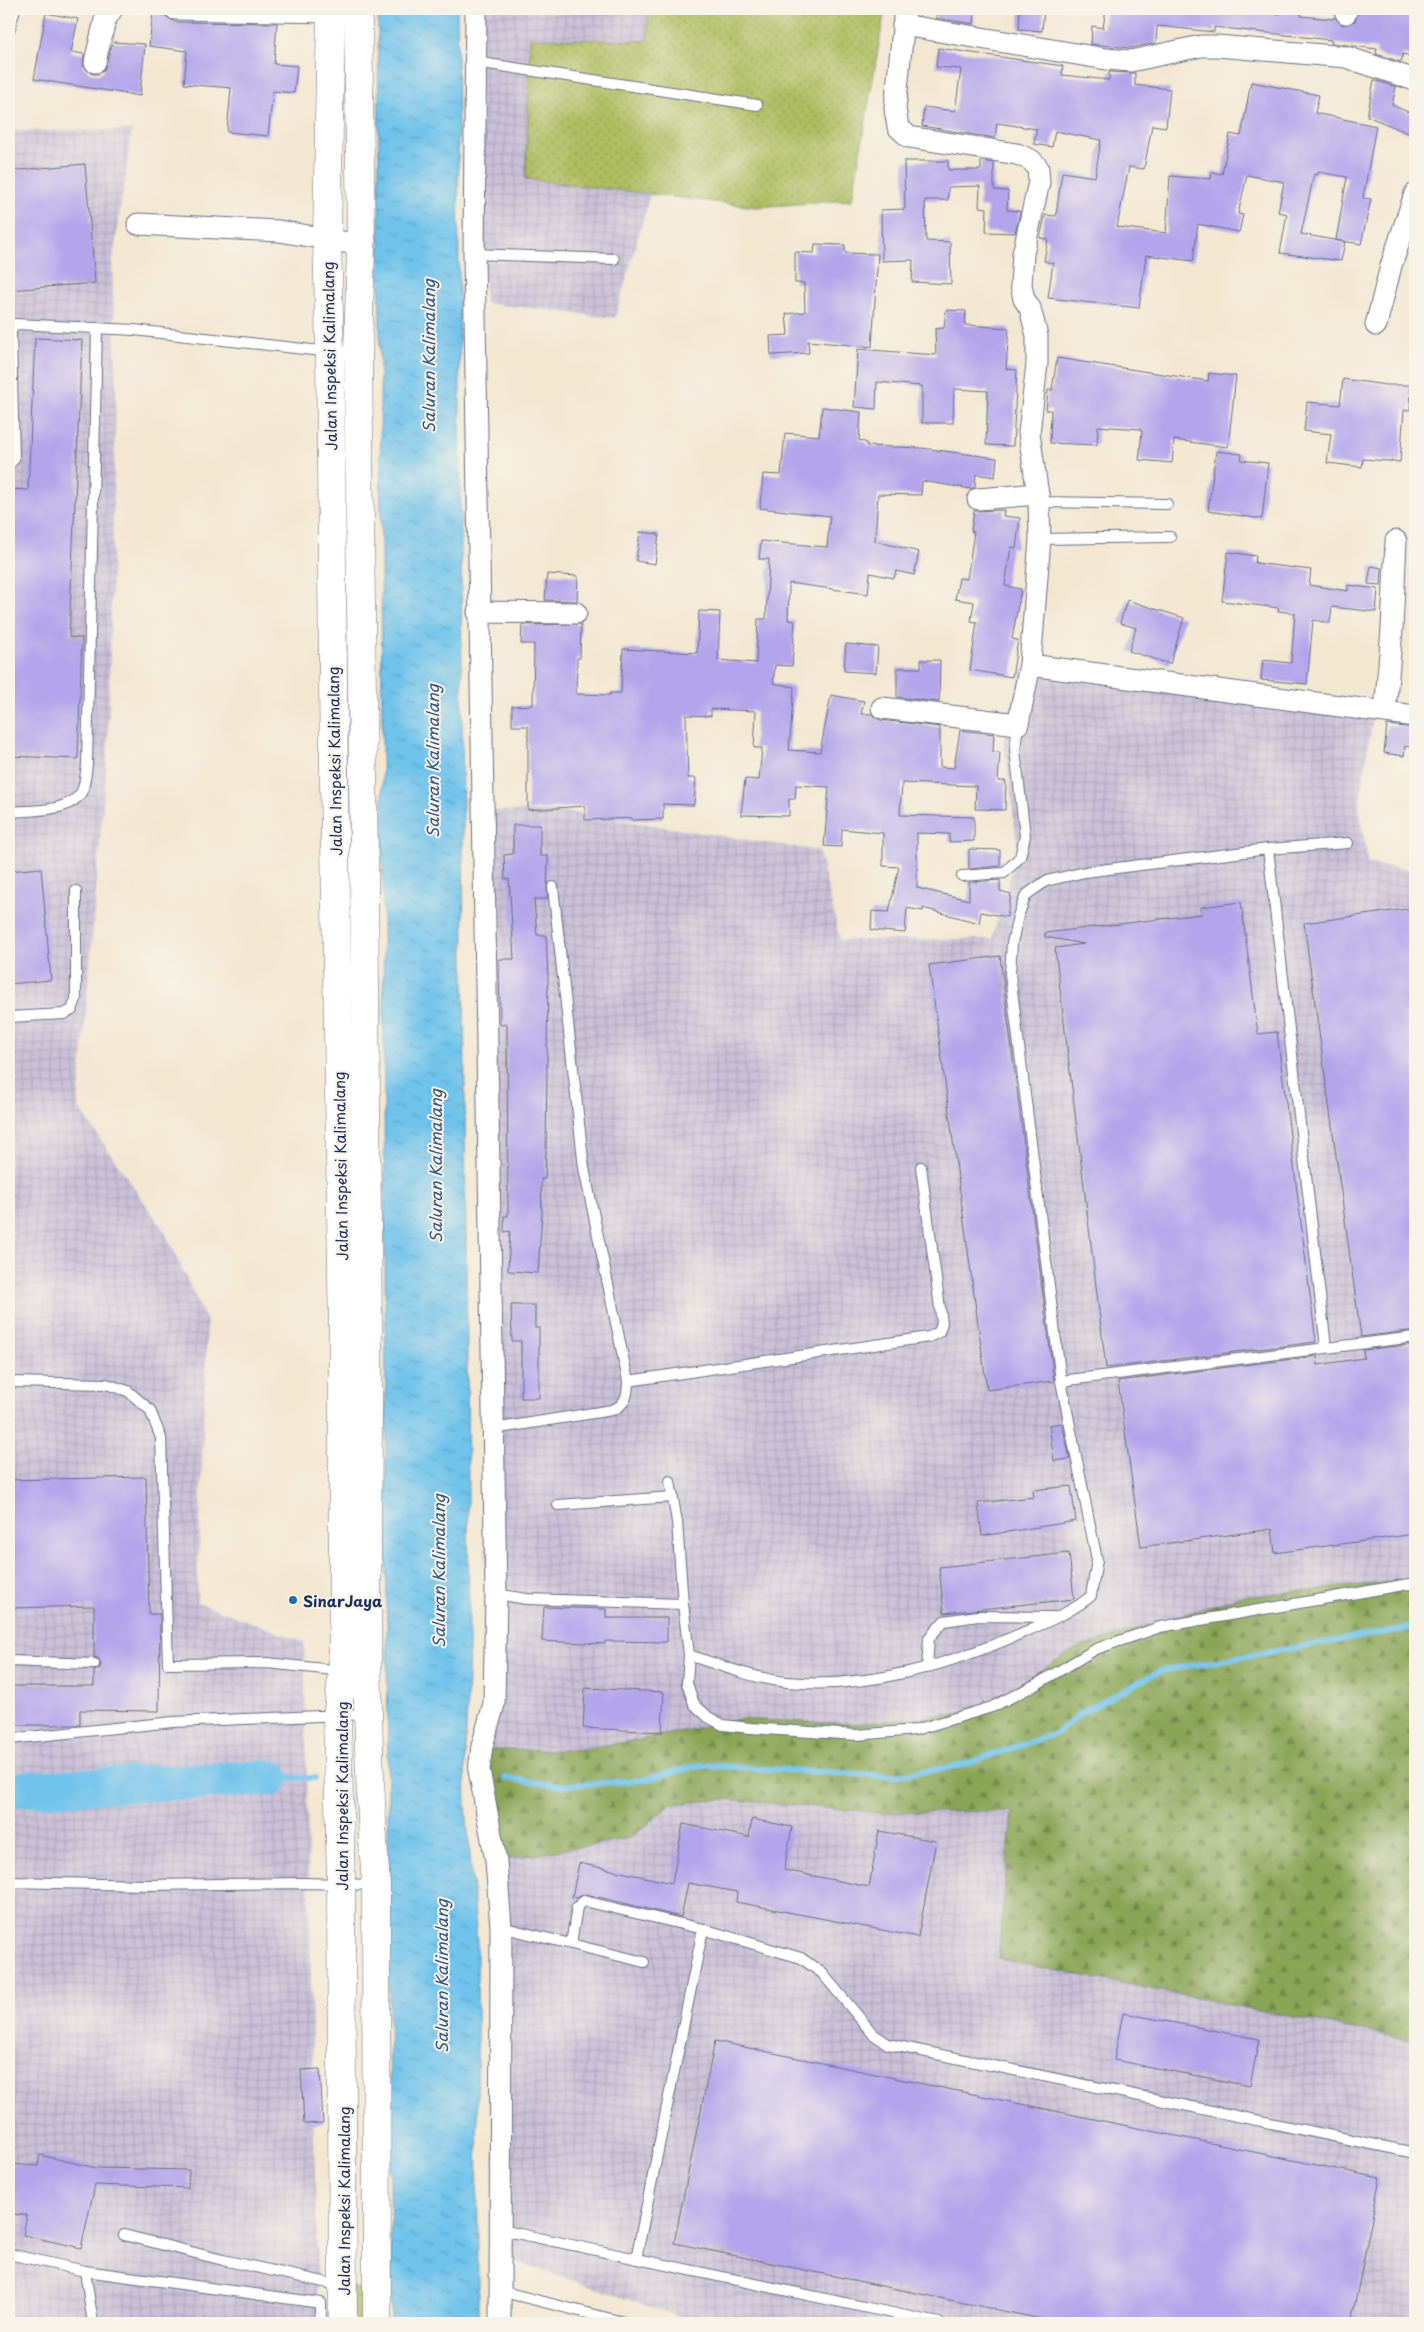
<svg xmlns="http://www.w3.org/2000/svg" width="1424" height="2332" viewBox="0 0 1424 2332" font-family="'Playpen Sans',sans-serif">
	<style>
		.industrial { fill: url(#industrial-grid) }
		.grass { fill: url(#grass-dots); stroke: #64765f }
		.forest { fill: url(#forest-firs); stroke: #526a5a }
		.water { fill: url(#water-ripples); stroke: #4579a4 }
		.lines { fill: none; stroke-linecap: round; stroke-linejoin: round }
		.stream { stroke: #6fc3eb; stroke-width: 6 }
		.river { stroke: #6fc3eb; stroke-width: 36 }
		.building { fill: #b3a5eb }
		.service-casing { stroke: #676f86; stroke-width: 12 }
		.minor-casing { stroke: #676f86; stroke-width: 23 }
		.primary-casing { stroke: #676f86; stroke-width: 29 }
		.service { stroke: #fff; stroke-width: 10 }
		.minor { stroke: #fff; stroke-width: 21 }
		.primary { stroke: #fff; stroke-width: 28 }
		.poi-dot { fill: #1f6fb2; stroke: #f7f3e8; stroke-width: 2 }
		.labels { text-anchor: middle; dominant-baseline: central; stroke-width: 4; stroke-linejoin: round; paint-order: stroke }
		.street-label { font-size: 15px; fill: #1b2f5e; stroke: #f7f3e8 }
		.poi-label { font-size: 15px; font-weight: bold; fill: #1b2f5e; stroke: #f7f3e8; text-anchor: start }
		.water-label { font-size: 16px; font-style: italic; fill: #305481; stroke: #f7f3e8 }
	</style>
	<defs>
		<pattern id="industrial-grid" width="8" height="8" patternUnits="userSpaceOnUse" patternTransform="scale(1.25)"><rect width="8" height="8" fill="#c9bfd7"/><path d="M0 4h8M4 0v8" fill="none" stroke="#aca4bb"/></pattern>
		<pattern id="grass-dots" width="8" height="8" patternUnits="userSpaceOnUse" patternTransform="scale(1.25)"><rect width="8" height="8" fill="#aebe60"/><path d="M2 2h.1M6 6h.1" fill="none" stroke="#8d9b52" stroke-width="1.8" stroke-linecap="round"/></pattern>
		<pattern id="forest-firs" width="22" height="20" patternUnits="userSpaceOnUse" patternTransform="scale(1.25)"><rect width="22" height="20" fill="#8aa556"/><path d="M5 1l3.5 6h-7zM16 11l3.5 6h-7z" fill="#70874a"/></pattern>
		<pattern id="water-ripples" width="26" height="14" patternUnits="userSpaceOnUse" patternTransform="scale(1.25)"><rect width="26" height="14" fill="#6fc3eb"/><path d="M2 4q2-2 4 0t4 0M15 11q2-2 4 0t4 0" fill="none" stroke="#5a9fc2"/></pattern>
	</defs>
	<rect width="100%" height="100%" fill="#f7f3e8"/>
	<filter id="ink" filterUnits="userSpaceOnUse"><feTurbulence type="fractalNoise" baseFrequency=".02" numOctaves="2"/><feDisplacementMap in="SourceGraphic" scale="10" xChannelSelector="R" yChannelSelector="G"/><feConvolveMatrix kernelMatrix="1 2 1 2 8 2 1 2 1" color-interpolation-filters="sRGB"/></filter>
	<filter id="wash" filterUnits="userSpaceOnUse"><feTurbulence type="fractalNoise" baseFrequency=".0096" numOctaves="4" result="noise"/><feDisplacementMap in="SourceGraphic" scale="20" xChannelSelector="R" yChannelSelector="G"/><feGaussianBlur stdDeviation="1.12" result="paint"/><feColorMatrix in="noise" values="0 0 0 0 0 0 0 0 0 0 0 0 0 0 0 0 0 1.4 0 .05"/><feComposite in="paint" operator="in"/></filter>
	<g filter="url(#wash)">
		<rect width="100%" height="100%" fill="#f3e7d1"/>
		<g class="industrial">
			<polygon points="479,9 649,9 647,41 530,38 526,179 650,195 615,318 485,303"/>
			<polygon points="132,130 112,265 116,381 108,745 78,1107 165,1232 207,1322 197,1602 304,1642 318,2323 9,2323 9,131"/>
			<polygon points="1022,669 1375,703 1359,806 1368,864 1415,870 1415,1580 1239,1597 1075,1649 975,1712 856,1724 739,1719 644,1739 575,1750 485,1750 488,810 568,812 819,851 840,940 992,939 1018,850 1004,741"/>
			<polygon points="726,1799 880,1813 1012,1810 998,1959 1415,2041 1415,2323 698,2323 494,2254 498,1861 631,1838 671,1804"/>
		</g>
		<g class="grass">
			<polygon points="649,9 885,9 852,200 756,207 526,179 530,38 647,41"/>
			<polygon points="344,2286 377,2292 377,2323 343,2323"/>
		</g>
		<polygon class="forest" points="1415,1580 1415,2041 998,1959 1012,1811 881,1813 726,1799 671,1804 631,1838 498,1861 485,1750 575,1750 644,1739 739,1719 856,1724 975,1712 1075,1649 1239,1597"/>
		<polygon class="water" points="378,9 457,9 469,1646 465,1758 466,1807 477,1942 478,2323 391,2323"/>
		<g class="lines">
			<g class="stream">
				<polyline points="271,1778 315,1778"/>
				<polyline points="505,1778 560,1786 643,1780 700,1765 890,1776 959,1766 1057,1733 1083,1712 1160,1671 1415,1627"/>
			</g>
			<polyline class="river" points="9,1790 271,1778"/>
		</g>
		<g id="blocks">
			<g class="building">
				<polygon points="937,9 975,9 974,24 936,18"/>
				<polygon points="1020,9 1044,9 1042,31 1019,29"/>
				<polygon points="1106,9 1235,9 1281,14 1281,9 1302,9 1301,16 1333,19 1334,17 1343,25 1355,21 1359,9 1415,9 1415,57 1403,54 1401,62 1376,54 1377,49 1331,43 1331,40 1214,27 1214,32 1157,26 1156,43 1130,48 1091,44 1092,26 1103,28"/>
				<polygon points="46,13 78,19 71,52 84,54 83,66 92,74 99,74 104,70 113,42 145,44 140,96 34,79"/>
				<polygon points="153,13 164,15 175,22 277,23 274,64 297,66 294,93 273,91 268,136 227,132 231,88 184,84 187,51 149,46"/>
				<polygon points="938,48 1063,66 1062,75 1109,80 1109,72 1135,73 1135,85 1170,89 1166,127 1152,125 1144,169 1129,167 1117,227 1166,233 1170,176 1211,179 1212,172 1222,174 1230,134 1241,136 1251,82 1319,95 1315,113 1376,126 1363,198 1371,199 1361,244 1336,240 1347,177 1318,172 1318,175 1314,174 1301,234 1345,242 1341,261 1280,253 1287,214 1278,212 1284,182 1247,175 1238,214 1243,215 1239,232 1198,224 1193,261 1146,255 1139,308 1048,298 1053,263 1044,261 1048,239 1040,238 1045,215 1056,216 1062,172 1095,177 1101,140 1055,131 1052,147 1034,144 1037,129 997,123 995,138 922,126 924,107 955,111 961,69 936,67"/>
				<polygon points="1374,80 1396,87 1392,105 1415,115 1415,136 1367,116"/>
				<polygon points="904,161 948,161 948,170 981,170 981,161 994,163 994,190 1008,191 1007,210 1020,211 1015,233 986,232 987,208 979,207 980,186 948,187 948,200 925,200 926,241 950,242 951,284 912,282 913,260 882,261 881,210 905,209"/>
				<polygon points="85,164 95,283 9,290 9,171"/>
				<polygon points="815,244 845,245 845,253 878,254 872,347 808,341 809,353 771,355 770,336 788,335 786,314 805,312 804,283 795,283 795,252 814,253"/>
				<polygon points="946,310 966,311 965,325 1009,328 1006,369 1017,370 1013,446 986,445 988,391 954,389 953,423 922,423 922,386 877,382 876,409 854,407 858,349 936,355 935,329 944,328"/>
				<polygon points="35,338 82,340 69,637 82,638 78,759 9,756 9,489 28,490"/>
				<polygon points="1057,358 1208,381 1209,373 1236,376 1228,447 1174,440 1172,463 1139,460 1142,432 1140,429 1098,426 1097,445 1050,443 1051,410 1046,410 1048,390 1052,390"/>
				<polygon points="1343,379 1386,385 1411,385 1410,410 1404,410 1400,462 1363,459 1362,467 1327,463 1331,434 1304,431 1307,402 1340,405"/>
				<polygon points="822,407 861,412 859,440 867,443 867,446 921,448 997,458 995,477 976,474 975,487 971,489 922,481 921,495 878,494 875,541 919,552 914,575 896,571 894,578 870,573 868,594 789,583 788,620 795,621 792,666 775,665 773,683 794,687 789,750 820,752 831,695 864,701 861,714 871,714 880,720 940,727 940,767 954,768 960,730 994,734 993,752 1000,752 998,781 1006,781 1005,810 975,809 976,786 902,783 900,815 974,817 974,841 949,842 949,834 917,833 917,888 969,900 969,882 1000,880 1000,891 1011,894 1007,917 981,912 979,923 923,908 923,911 907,908 905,933 871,930 872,911 889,912 899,867 883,866 883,833 842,829 841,847 824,846 829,787 796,785 795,799 789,799 789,816 741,815 745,779 759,780 762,748 754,748 756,711 711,709 711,716 686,715 688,778 696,778 694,805 663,804 663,819 632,820 632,818 585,820 585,806 528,810 528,726 512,726 512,706 533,705 534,644 521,644 522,625 581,624 580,658 577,658 576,694 610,695 610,693 621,693 623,649 697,653 699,611 720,612 718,660 756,663 758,619 766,619 769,559 759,559 761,541 827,547 830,516 760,508 763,474 781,475 785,433 819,436"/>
				<polygon points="1216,451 1242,454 1241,460 1268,463 1262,519 1208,511"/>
				<polygon points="1004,510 1003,516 1020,518 1016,548 1011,547 1005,586 1021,589 1012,639 1018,640 1012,677 970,670 977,622 971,621 974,602 955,599 959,578 967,579 974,532 971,531 974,511"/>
				<polygon points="640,532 659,534 655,564 636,561"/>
				<polygon points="1228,552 1256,556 1255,563 1311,570 1309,585 1348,591 1348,585 1378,589 1376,612 1332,607 1330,623 1313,620 1307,684 1261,680 1263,660 1291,663 1295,613 1278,611 1279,608 1222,601"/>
				<polygon points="1371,566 1382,568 1381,585 1368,584"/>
				<polygon points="547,574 578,576 577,601 545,600"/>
				<polygon points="1127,600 1184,618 1170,664 1129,651 1136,628 1120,623"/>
				<polygon points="846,644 878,647 876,673 844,671"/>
				<polygon points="921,660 940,660 939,702 897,697 897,668 921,668"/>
				<polygon points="1387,725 1415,728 1415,748 1405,746 1404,756 1384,753"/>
				<polygon points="513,825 540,825 540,856 548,856 547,899 534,899 537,935 546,935 548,976 546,1151 545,1179 541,1179 542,1214 538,1273 508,1271 510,1231 504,1232 504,1216 508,1216 507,1024 500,1025 499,959 514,959 509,879 505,879 504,855 513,854"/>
				<polygon points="969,849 1000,850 1000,866 969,869"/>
				<polygon points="41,868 51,980 9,984 9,871"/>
				<polygon points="1241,902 1258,1034 1277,1032 1316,1342 1106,1368 1055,948 1084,944 1045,937 1045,933 1202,914 1201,907"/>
				<polygon points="1415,908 1415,1330 1361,1337 1304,923"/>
				<polygon points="1000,956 1054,1381 987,1390 929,965"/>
				<polygon points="511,1305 535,1305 535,1328 539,1328 539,1398 521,1398 521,1341 512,1341"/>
				<polygon points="1415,1344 1415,1534 1275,1553 1272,1529 1141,1547 1118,1381 1317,1356 1318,1365 1364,1358 1363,1350"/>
				<polygon points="1062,1423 1070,1459 1054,1461 1049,1425"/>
				<polygon points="146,1477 149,1614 160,1614 159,1711 80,1710 80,1725 9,1725 9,1686 94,1686 94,1671 100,1668 101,1664 98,1658 94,1657 94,1606 9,1608 9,1480"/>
				<polygon points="1071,1486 1076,1521 982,1536 978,1503 1034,1497 1033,1490"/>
				<polygon points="1069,1553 1074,1599 944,1613 939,1567"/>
				<polygon points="544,1607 606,1609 606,1618 667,1618 667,1642 605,1641 605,1644 542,1641"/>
				<polygon points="585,1688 664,1692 662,1732 583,1728"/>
				<polygon points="752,1819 792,1827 784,1870 869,1887 879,1831 936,1841 918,1937 736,1902 737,1892 688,1883 681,1917 586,1894 576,1898 572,1897 579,1863 672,1883 683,1824 749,1837"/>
				<polygon points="1123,2013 1259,2039 1250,2086 1114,2060"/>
				<polygon points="715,2041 1380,2178 1351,2323 1061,2323 674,2243"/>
				<polygon points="320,2069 323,2123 304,2124 301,2070"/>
				<polygon points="40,2155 96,2168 189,2170 188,2188 95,2185 81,2248 23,2235 27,2215 9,2214 9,2164 38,2166"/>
			</g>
		</g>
	</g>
	<g filter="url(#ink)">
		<use href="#blocks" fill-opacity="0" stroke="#676f86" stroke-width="1"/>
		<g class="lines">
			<g class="service-casing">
				<g id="service">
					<polyline points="9,31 15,9"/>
					<polyline points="475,62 757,105"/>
					<polyline points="474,254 614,259"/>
					<polyline points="9,465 14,459 11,333 12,328 16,324 134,330 330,352 358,352"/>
					<polyline points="1039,502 1167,504"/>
					<polyline points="1040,539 1170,537"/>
					<path d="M9,812C30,810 71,813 82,791C85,784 86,772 87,764L97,328"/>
					<polyline points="1268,849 1326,1347"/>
					<polyline points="962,876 1004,873 1020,857 1025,836 1015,750 1018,724"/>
					<polyline points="9,1017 64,1014 72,1010 76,999 76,891"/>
					<polyline points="628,1381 929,1337 939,1332 942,1323 921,1167"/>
					<polyline points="1061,1381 1415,1337"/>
					<polyline points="9,1382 106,1384 128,1391 150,1410 161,1438 168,1664 267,1663 343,1671"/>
					<path d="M493,1429L612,1410C626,1405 628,1395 628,1381L584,1168L553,887"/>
					<polyline points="670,1481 677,1522 683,1604"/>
					<polyline points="558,1505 673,1497"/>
					<polyline points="496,1594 527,1599 683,1604 689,1655 687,1683 694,1704 708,1717 723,1725 750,1728 857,1735 915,1730 992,1707 1037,1684 1096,1649 1160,1627 1415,1583"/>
					<path d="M689,1655C722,1666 752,1678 787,1682C870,1690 954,1663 1029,1630C1051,1620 1073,1611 1091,1596L1097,1560L1061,1381L1010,974L1012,943L1018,916L1026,895L1046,881L1085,872L1268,849L1348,843"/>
					<polyline points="9,1661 94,1664"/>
					<polyline points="927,1668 929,1638 944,1621 978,1616 1053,1617"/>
					<polyline points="9,1739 173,1722 367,1714"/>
					<polyline points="9,1882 146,1885 305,1883 375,1885"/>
					<polyline points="501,1927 571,1944 577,1907 584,1901 703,1929 801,1958 822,1973 873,2034 888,2044 1415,2153"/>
					<polyline points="571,1944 644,1962"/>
					<polyline points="501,2230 939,2323"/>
					<polyline points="124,2235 223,2260 342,2286"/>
					<polyline points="9,2254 85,2271 321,2303 321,2323"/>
					<polyline points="636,2259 703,1929"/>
					<polyline points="85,2271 93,2323"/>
					<polyline points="500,2291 627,2323"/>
				</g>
			</g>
			<g class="minor-casing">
				<g id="minor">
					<polyline points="175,9 331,12 344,10"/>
					<polyline points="476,9 474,254 496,1594 494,1704 482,1746 479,1770 496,1861 501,1927 500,2323"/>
					<polyline points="905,9 895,109 898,127 909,137 1017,154 1031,160 1038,168 1039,182 1023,254 1021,285 1024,299 1030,308 1037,336 1037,364 1029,433 1039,502 1040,539 1030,665 1415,716"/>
					<polyline points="1346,13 1347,9"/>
					<polyline points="903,25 1106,59 1131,61 1201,46 1217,46 1346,57 1415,80"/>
					<polyline points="95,62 105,20 112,9"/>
					<polyline points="138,224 279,231 361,245"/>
					<polyline points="1376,325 1391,266 1415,194"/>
					<polyline points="978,499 1038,494"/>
					<polyline points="478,612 576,613"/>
					<polyline points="882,708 1018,724 1030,665"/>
					<polyline points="1385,711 1392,629 1396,541"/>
				</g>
			</g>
			<g class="primary-casing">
				<g id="primary">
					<polyline points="331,9 327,240 330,352 334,782 343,1337 343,1671 337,1717 341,1883 343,2323"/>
					<path d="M358,9L361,245L358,352C362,678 366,1005 368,1331C369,1515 362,1701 376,1885L377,2323"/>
				</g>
			</g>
			<use href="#service" class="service"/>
			<use href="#minor" class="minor"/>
			<use href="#primary" class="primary"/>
		</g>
	</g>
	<circle class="poi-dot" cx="293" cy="1600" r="5"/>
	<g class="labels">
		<g class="street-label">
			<text transform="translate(329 356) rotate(-91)">Jalan Inspeksi Kalimalang</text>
			<text transform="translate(334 761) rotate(-91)">Jalan Inspeksi Kalimalang</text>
			<text transform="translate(340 1166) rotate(-91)">Jalan Inspeksi Kalimalang</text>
			<text transform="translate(341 1796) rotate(-90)">Jalan Inspeksi Kalimalang</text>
			<text transform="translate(343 2201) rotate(-90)">Jalan Inspeksi Kalimalang</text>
		</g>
		<g class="poi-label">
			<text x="303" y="1600">SinarJaya</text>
		</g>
		<g class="water-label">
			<text transform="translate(428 356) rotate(-90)">Saluran Kalimalang</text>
			<text transform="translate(432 761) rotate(-90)">Saluran Kalimalang</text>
			<text transform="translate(435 1166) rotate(-90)">Saluran Kalimalang</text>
			<text transform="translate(438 1571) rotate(-90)">Saluran Kalimalang</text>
			<text transform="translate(441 1976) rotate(-90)">Saluran Kalimalang</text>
		</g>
	</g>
	<rect width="1424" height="2332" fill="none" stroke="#f7f3e8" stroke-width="30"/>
</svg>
